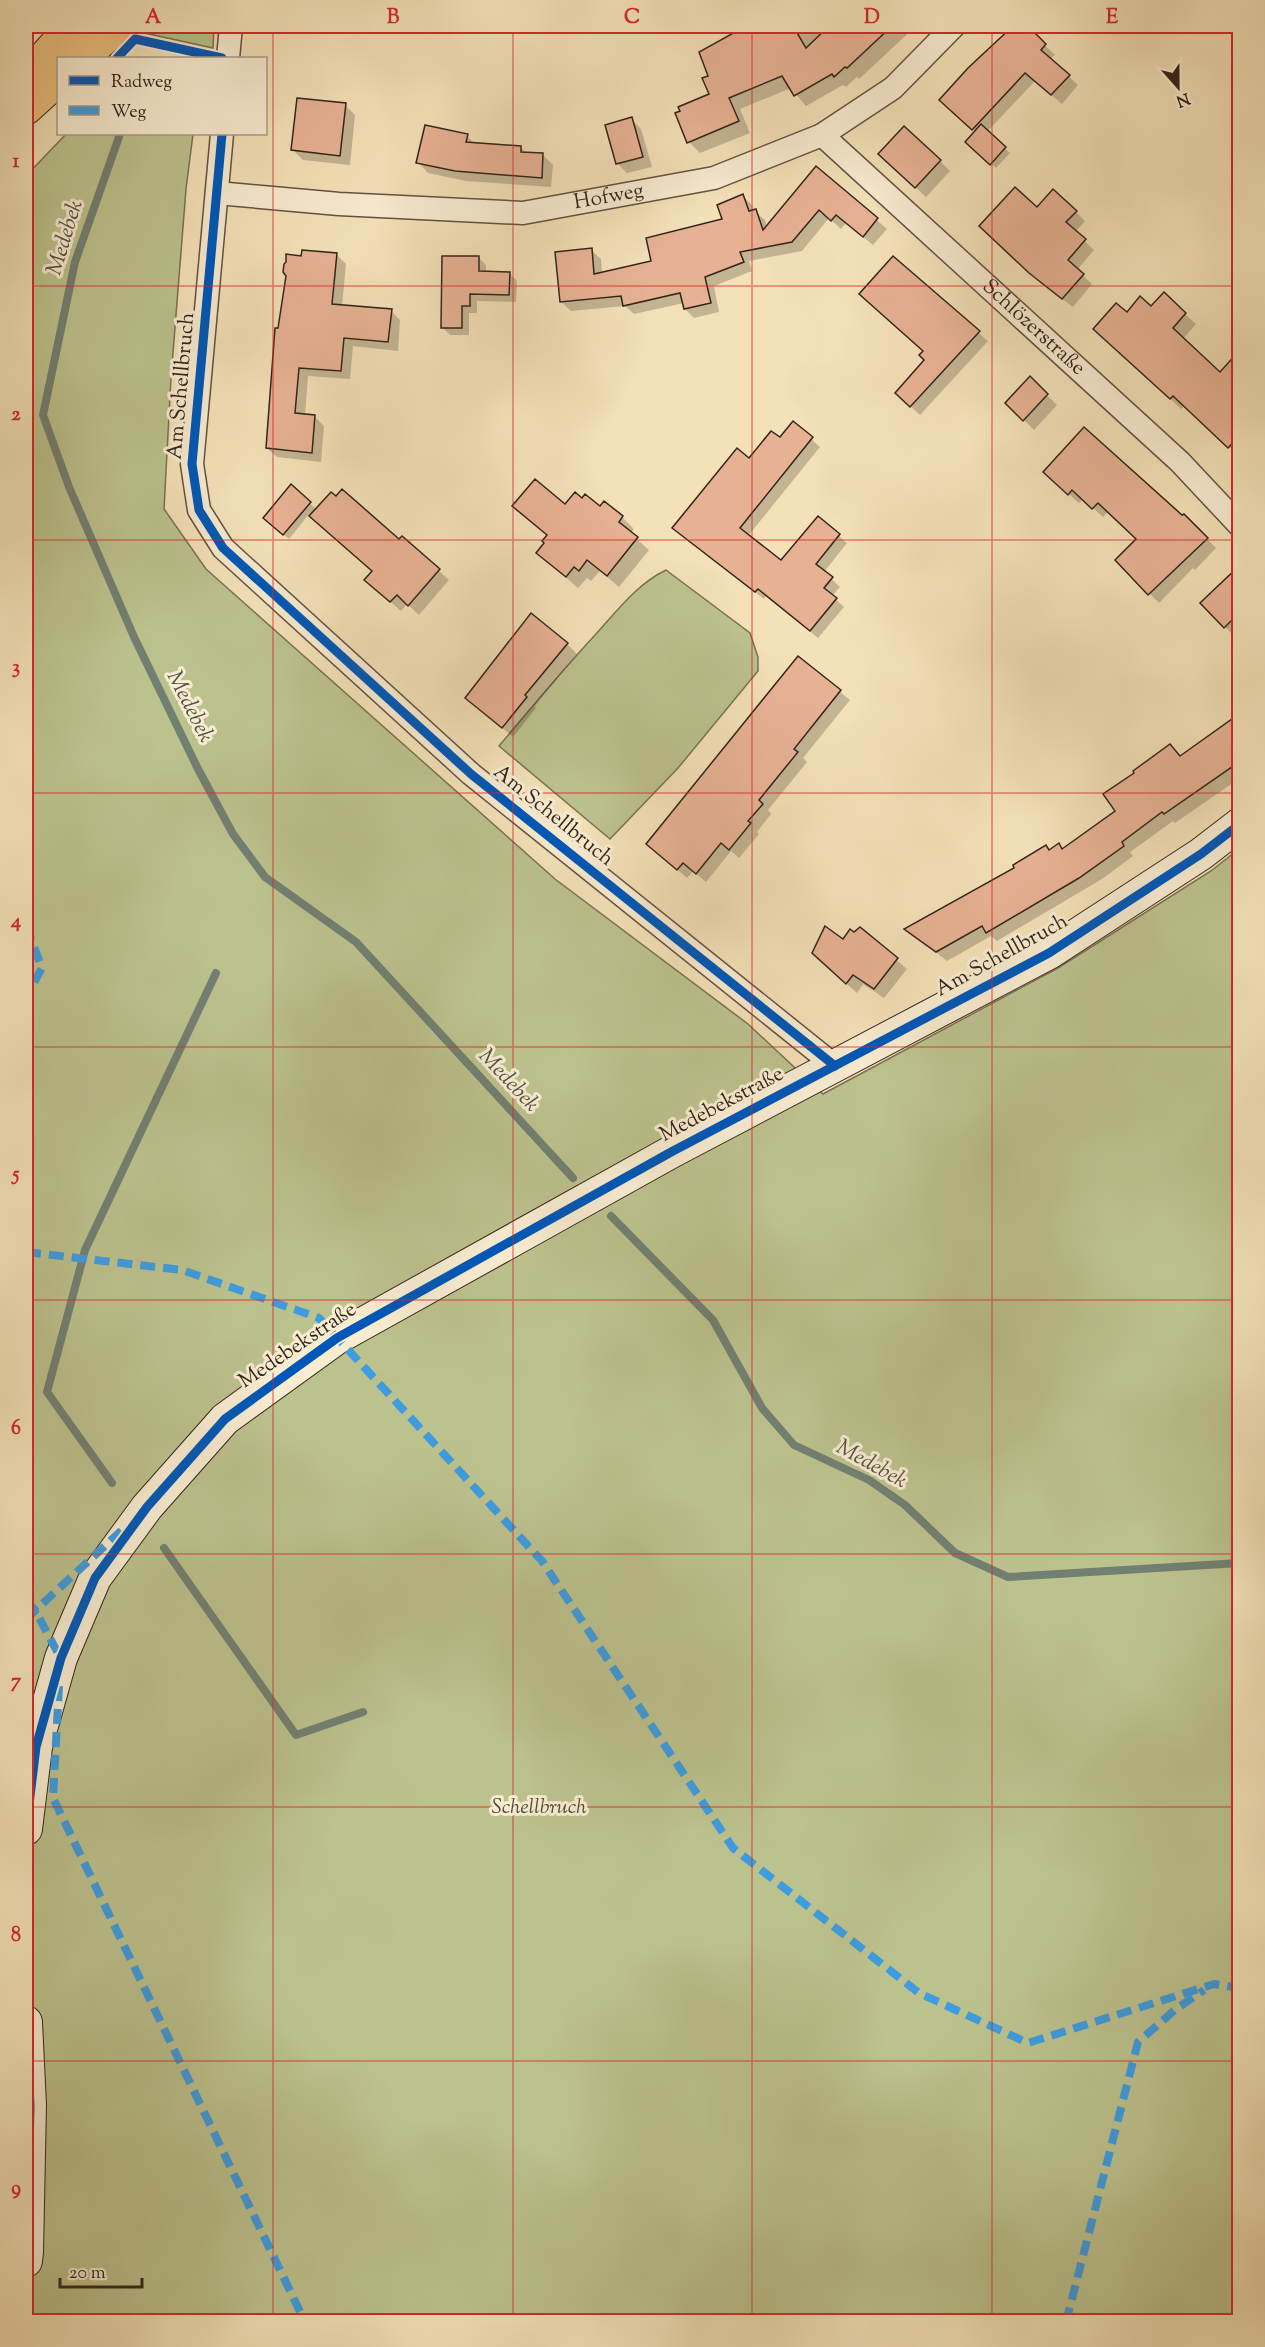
<svg xmlns="http://www.w3.org/2000/svg" width="1265" height="2347" viewBox="0 0 1265 2347" font-family="'Sorts Mill Goudy',serif">
	<style>
		.green { fill: #bcc28e; stroke: #787254; stroke-width: 1.5 }
		.shadow { fill: #0003 }
		.lines { fill: none; stroke-linecap: round; stroke-linejoin: round }
		.stream { stroke: #728072; stroke-width: 8 }
		.building { fill: #e7b294; stroke: #332319; stroke-width: 1.5 }
		.street-casing { stroke: #635241; stroke-width: 25 }
		.secondary-casing { stroke: #332319; stroke-width: 34 }
		.highway-casing { stroke: #332319; stroke-width: 35 }
		.street { stroke: #f8ecd1; stroke-width: 22 }
		.secondary { stroke: #f8ecd1; stroke-width: 32 }
		.highway { stroke: #eac07c; stroke-width: 33 }
		.quiet { stroke: #3e9cdf; stroke-width: 8; stroke-dasharray: 15 8; stroke-linecap: butt }
		.cycleway-casing { stroke: #f8ecd1; stroke-width: 13 }
		.cycleway { stroke: #0057b8; stroke-width: 9 }
		.grid { fill: none; stroke: #d62828; stroke-width: 1.5; stroke-opacity: 0.55 }
		.labels { text-anchor: middle; dominant-baseline: central; stroke-width: 6; stroke-linejoin: round; paint-order: stroke }
		.street-label { font-size: 21px; fill: #332319; stroke: #f8ecd1 }
		.park-label { font-size: 21px; font-style: italic; fill: #554b36; stroke: #f8ecd1 }
		.water-label { font-size: 22px; font-style: italic; fill: #525246; stroke: #f8ecd1 }
		.neatline { fill: none; stroke: #d62828; stroke-width: 2 }
		.grid-label { font-size: 20px; text-anchor: middle; font-weight: bold; fill: #d62828 }
	</style>
	<rect width="100%" height="100%" fill="#f4e1b8"/>
	<filter id="stains"><feTurbulence type="fractalNoise" baseFrequency=".00333" numOctaves="4"/><feColorMatrix values="0 0 0 0 .2 0 0 0 0 .09 0 0 0 0 .02 0 0 0 .5 -.17"/></filter>
	<radialGradient id="worn" r=".72"><stop offset=".6" stop-color="#630" stop-opacity="0"/><stop offset="1" stop-color="#630" stop-opacity=".3"/></radialGradient>
	<g class="green">
		<polygon points="136,26 214,26 213,48 131,30"/>
		<polygon points="66,134 193,134 186,189 171,378 164,509 206,569 555,879 748,1024 823,1094 1058,968 1211,871 1239,849 1239,2321 26,2321 26,176"/>
		<path d="M666,570L750,633L758,657V671L678,768L610,839L499,746C530,709 562,671 595,635C617,611 637,584 666,570Z"/>
	</g>
	<g class="shadow">
		<polygon points="749,26 830,26 833,31 839,26 916,26 859,79 857,77 846,87 843,85 806,106 791,88 740,109 750,133 700,153 689,142 711,95 710,77 701,53"/>
		<polygon points="1015,26 1025,26 1055,55 1050,59 1078,85 1062,104 1035,81 987,132 1010,153 996,168 967,142 976,132 950,109 969,69"/>
		<polygon points="1135,26 1153,26 1144,34"/>
		<polygon points="345,105 355,115 350,165 303,160 293,150"/>
		<polygon points="631,119 641,129 652,167 627,173 617,163"/>
		<polygon points="467,136 475,144 521,147 527,154 543,155 553,165 551,187 466,181 428,173 418,162"/>
		<polygon points="940,161 950,171 926,197 890,164"/>
		<polygon points="817,168 887,229 873,245 846,223 841,229 829,218 802,251 749,261 752,271 714,286 719,312 694,318 685,309 684,303 634,314 625,306 571,311 561,302 591,250 601,259 602,274 653,263 724,220 743,196 752,205 754,211 765,220 767,227"/>
		<polygon points="1037,209 1076,212 1085,221 1075,232 1094,250 1077,270 1092,284 1073,307 1041,283 991,236"/>
		<polygon points="336,254 346,264 342,306 391,311 400,320 398,351 353,346 350,379 308,376 305,416 314,416 324,426 321,462 277,457 267,448 279,329 303,258"/>
		<polygon points="479,258 486,265 486,272 509,273 517,281 516,302 477,301 477,313 469,313 469,335 450,335 442,327"/>
		<polygon points="893,258 988,341 920,415 906,402 926,360"/>
		<polygon points="1151,308 1185,314 1196,324 1183,339 1220,374 1237,356 1240,358 1240,457 1184,406 1181,409 1106,339 1127,314"/>
		<polygon points="1030,379 1057,405 1034,430 1007,403"/>
		<polygon points="793,423 820,447 748,536 781,562 819,518 847,543 824,572 840,587 832,596 844,607 818,638 766,596 764,599 682,536 749,460 780,439"/>
		<polygon points="1054,481 1182,517 1184,516 1216,548 1195,570 1193,568 1159,603 1117,560 1138,539 1108,512 1103,517 1083,499 1079,503"/>
		<polygon points="291,487 317,510 400,541 402,538 449,580 419,615 407,604 401,611 376,589 373,571 309,514 289,539 269,522"/>
		<polygon points="514,506 601,508 622,517 634,529 630,533 649,550 619,587 600,571 591,581 587,578 578,588 538,553 546,543 548,536"/>
		<polygon points="1237,570 1240,573 1240,633 1235,637 1225,627"/>
		<polygon points="567,644 577,654 535,706 536,708 513,737 467,698"/>
		<polygon points="798,658 850,700 803,758 807,762 768,810 771,814 757,832 759,834 739,858 731,851 706,882 693,871 687,878 648,844"/>
		<polygon points="1232,721 1240,729 1240,778 1175,823 1173,821 1130,852 1133,856 1102,879 997,941 991,936 947,961 907,930 1016,868 1046,847 1050,851 1059,845 1063,850 1117,811 1170,746 1181,757"/>
		<polygon points="860,929 907,969 884,998 863,984 857,993 824,963 843,941"/>
	</g>
	<g class="lines">
		<g class="stream">
			<polyline points="120,134 75,262 43,415 69,487 134,637 198,769 233,834 265,877 356,942 573,1178"/>
			<polyline points="611,1216 713,1320 762,1408 794,1445 869,1480 905,1505 955,1553 1008,1577 1240,1563"/>
			<polyline points="112,1483 47,1392 85,1250 216,973"/>
			<polyline points="164,1548 296,1735 363,1712"/>
		</g>
	</g>
	<g class="building">
		<polygon points="746,26 793,26 806,48 829,26 892,26 847,68 845,67 834,77 832,74 794,96 782,76 729,98 739,121 687,143 675,113 680,111 678,107 709,94 702,78 708,76 699,52"/>
		<polygon points="1013,26 1028,26 1046,44 1041,50 1070,75 1051,95 1025,73 972,130 939,100 968,68"/>
		<polygon points="297,98 346,103 340,156 291,150"/>
		<polygon points="632,117 643,157 616,164 605,125"/>
		<polygon points="981,124 1006,147 990,165 965,142"/>
		<polygon points="425,125 468,134 466,142 521,146 521,152 543,153 542,178 455,171 416,163"/>
		<polygon points="904,126 941,160 915,188 878,154"/>
		<polygon points="816,166 878,218 863,237 836,215 831,221 819,210 792,242 740,252 744,262 705,277 711,303 684,309 680,293 623,306 621,296 560,302 555,252 592,248 594,274 651,261 646,238 722,219 717,205 743,194 749,211 756,209 763,230"/>
		<polygon points="1015,187 1037,207 1053,189 1077,211 1066,222 1086,239 1068,260 1084,274 1062,299 1029,273 979,226"/>
		<polygon points="302,250 337,253 332,304 392,309 388,342 344,338 341,371 299,368 295,413 315,415 312,453 266,448 275,328 278,328 286,276 283,272 284,264 286,262 286,254 301,256"/>
		<polygon points="442,256 479,256 479,271 510,272 509,295 470,294 470,306 462,306 462,328 441,328"/>
		<polygon points="893,256 980,331 910,407 895,393 924,360 919,355 923,351 859,294"/>
		<polygon points="1164,292 1186,313 1173,328 1220,372 1239,351 1239,436 1228,448 1173,396 1170,399 1093,329 1116,303 1127,312 1140,296 1151,306"/>
		<polygon points="1030,376 1048,394 1023,421 1005,403"/>
		<polygon points="793,421 813,437 740,528 781,560 818,516 840,534 816,564 833,577 824,588 837,598 810,631 758,589 755,592 672,528 737,448 749,458 771,431 780,437"/>
		<polygon points="1084,427 1182,515 1184,514 1208,538 1148,595 1115,560 1136,539 1098,503 1092,509 1072,490 1068,495 1043,472"/>
		<polygon points="535,479 565,504 575,492 582,498 585,494 600,506 604,501 623,516 619,522 638,537 607,576 587,560 579,571 574,567 566,577 536,553 544,543 542,541 547,535 512,506"/>
		<polygon points="291,484 311,502 283,535 263,518"/>
		<polygon points="342,489 399,539 402,536 440,569 408,606 397,595 390,602 364,580 372,571 309,516 331,492 336,496"/>
		<polygon points="1239,566 1239,613 1224,628 1200,603"/>
		<polygon points="531,613 568,643 525,695 527,697 502,728 465,698"/>
		<polygon points="798,656 841,690 794,749 798,752 759,800 763,804 748,821 751,823 729,850 721,843 696,874 683,863 677,870 646,844"/>
		<polygon points="1239,714 1239,762 1164,814 1162,812 1122,842 1124,846 1079,878 986,933 982,926 936,952 904,929 1014,868 1013,865 1046,845 1049,850 1059,843 1062,849 1115,811 1103,794 1134,773 1133,771 1170,744 1180,756"/>
		<polygon points="825,926 843,939 850,929 854,932 860,927 898,958 874,989 853,975 846,984 812,953"/>
	</g>
	<g class="lines">
		<g class="street-casing">
			<g id="street">
				<polyline points="228,58 231,26"/>
				<polyline points="222,134 192,464 199,510 223,548 471,774 835,1066"/>
				<path id="s1" d="M822,135L1180,462L1240,526"/>
				<path id="s2" d="M217,193L339,204L523,213L714,178L822,135L893,88L954,26"/>
			</g>
		</g>
		<g class="secondary-casing">
			<g id="secondary">
				<polyline points="26,1829 36,1747 61,1658 95,1578 147,1507 225,1419 337,1338 673,1151 1049,953 1201,854 1240,824"/>
				<polyline points="26,2022 30,2105 27,2252 26,2261"/>
			</g>
		</g>
		<g class="highway-casing">
			<g id="highway">
				<polyline points="81,58 118,26"/>
				<polyline points="26,78 73,26"/>
				<polyline points="26,108 58,79"/>
			</g>
		</g>
		<use href="#street" class="street"/>
		<use href="#secondary" class="secondary"/>
		<use href="#highway" class="highway"/>
		<g class="quiet">
			<polyline points="26,926 42,968 26,997"/>
			<polyline points="26,1252 182,1270 319,1318 542,1561 733,1848 919,1993 1028,2043 1214,1984 1240,1988"/>
			<polyline points="26,1600 35,1610 61,1659"/>
			<polyline points="26,1619 122,1530"/>
			<polyline points="59,1686 53,1798 305,2322"/>
			<polyline points="1066,2322 1138,2042 1176,2009 1204,1990"/>
		</g>
		<g class="cycleway-casing">
			<g id="cycleway">
				<polyline points="117,58 135,39 222,58"/>
				<polyline points="222,134 192,464 199,510 223,548 471,774 835,1066"/>
				<polyline points="26,1829 36,1747 61,1658 95,1578 147,1507 225,1419 337,1338 673,1151 1049,953 1201,854 1240,824"/>
				<polyline points="26,2022 30,2105 27,2252 26,2261"/>
			</g>
		</g>
		<use href="#cycleway" class="cycleway"/>
	</g>
	<path class="grid" d="M273,26V2322M513,26V2322M752,26V2322M992,26V2322M26,286H1240M26,540H1240M26,793H1240M26,1047H1240M26,1300H1240M26,1554H1240M26,1807H1240M26,2061H1240"/>
	<g class="labels">
		<g class="street-label">
			<text stroke="none"><textPath href="#s2" startOffset="394">Hofweg</textPath></text>
			<text stroke="none"><textPath href="#s1" startOffset="286">Schlözerstraße</textPath></text>
			<text transform="translate(182 386) rotate(-85)">Am Schellbruch</text>
			<text transform="translate(553 816) rotate(39)">Am Schellbruch</text>
			<text transform="translate(1002 956) rotate(-29)">Am Schellbruch</text>
			<text transform="translate(722 1105) rotate(-28)">Medebekstraße</text>
			<text transform="translate(298 1346) rotate(-34)">Medebekstraße</text>
		</g>
		<g class="park-label">
			<text x="539" y="1808">Schellbruch</text>
		</g>
		<g class="water-label">
			<text transform="translate(66 238) rotate(-73)">Medebek</text>
			<text transform="translate(189 707) rotate(63)">Medebek</text>
			<text transform="translate(508 1081) rotate(47)">Medebek</text>
			<text transform="translate(871 1465) rotate(29)">Medebek</text>
		</g>
	</g>
	<rect width="1265" height="2347" fill="none" stroke="#f4e1b8" stroke-width="66"/>
	<rect x="57" y="57" width="210" height="78" fill="#f8ecd1" stroke="#a99c87" stroke-width="1.5"/>
	<rect x="69" y="76" width="30" height="9" fill="#0057b8" stroke="#a99c87" stroke-width="1.5"/>
	<text x="111" y="87" font-size="18" fill="#332319">Radweg</text>
	<rect x="69" y="106" width="30" height="9" fill="#3e9cdf" stroke="#a99c87" stroke-width="1.5"/>
	<text x="111" y="117" font-size="18" fill="#332319">Weg</text>
	<g transform="translate(1178 87) rotate(159)" stroke="#f8ecd1" stroke-width="4.5" paint-order="stroke">
	<path d="M0-4.5L10 22L0 15L-10 22Z" fill="#332319"/>
	<text y="-9" font-size="16" font-weight="bold" text-anchor="middle" fill="#332319">N</text>
	</g>
	<path d="M60 2278v9h82v-9" fill="none" stroke="#332319" stroke-width="3"/>
	<text x="69" y="2278" font-size="18" fill="#332319" stroke="#f8ecd1" stroke-width="4.5" paint-order="stroke">20 m</text>
	<rect x="33" y="33" width="1199" height="2281" class="neatline"/>
	<g class="grid-label">
		<text x="153" y="23">A</text>
		<text x="393" y="23">B</text>
		<text x="632" y="23">C</text>
		<text x="872" y="23">D</text>
		<text x="1112" y="23">E</text>
		<text x="16" y="167">1</text>
		<text x="16" y="420">2</text>
		<text x="16" y="673">3</text>
		<text x="16" y="927">4</text>
		<text x="16" y="1180">5</text>
		<text x="16" y="1434">6</text>
		<text x="16" y="1687">7</text>
		<text x="16" y="1941">8</text>
		<text x="16" y="2194">9</text>
	</g>
	<rect width="100%" height="100%" filter="url(#stains)"/>
	<rect width="100%" height="100%" fill="url(#worn)"/>
</svg>
